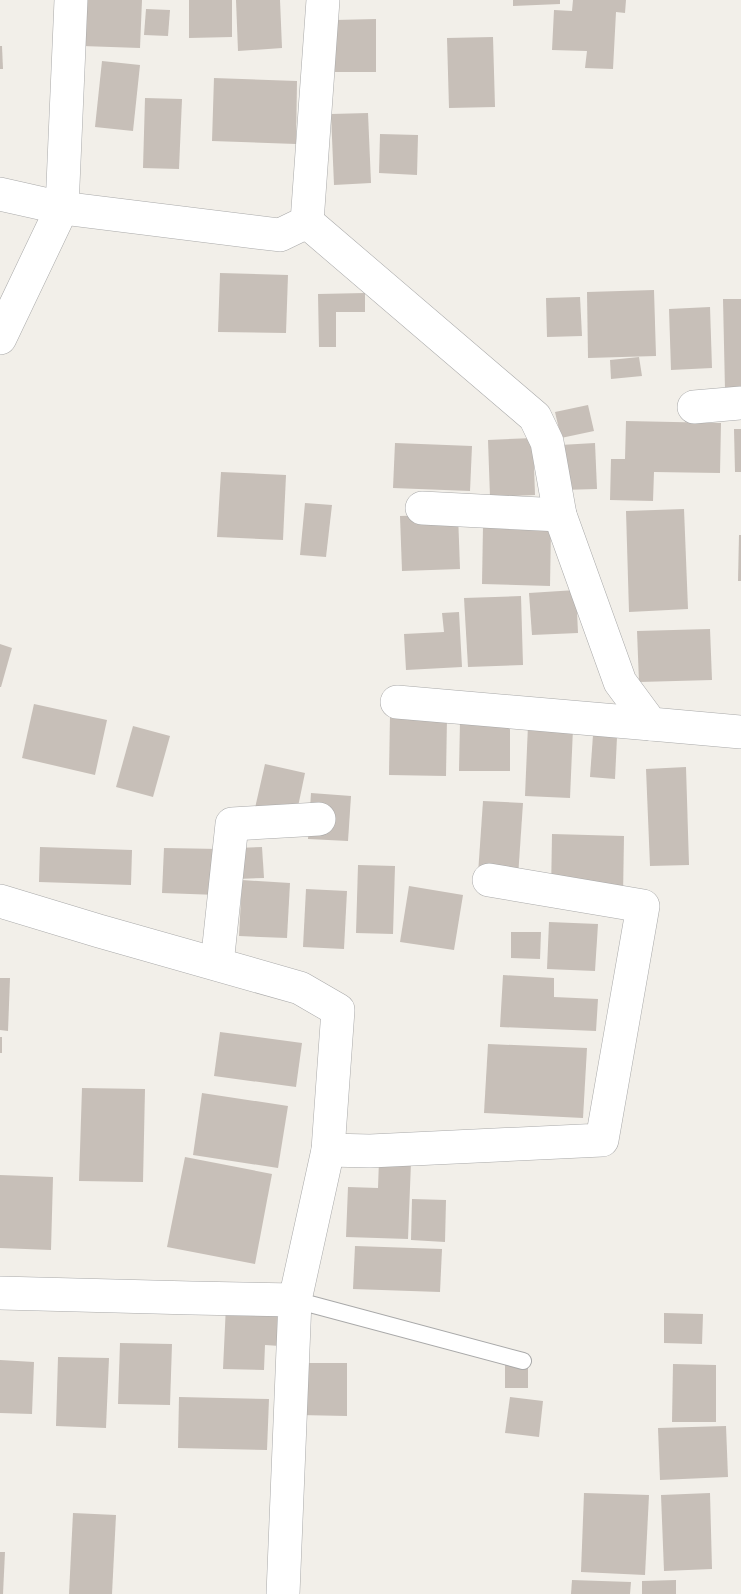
<svg xmlns="http://www.w3.org/2000/svg" width="741" height="1594" viewBox="0 0 741 1594" font-family="'Sofia Sans Condensed',sans-serif">
	<style>
		.building { fill: #c7bfb8 }
		.lines { fill: none; stroke-linecap: round; stroke-linejoin: round }
		.lane-casing { stroke: #a9a9a9; stroke-width: 18 }
		.street-casing { stroke: #a9a9a9; stroke-width: 34 }
		.lane { stroke: #fff; stroke-width: 16 }
		.street { stroke: #fff; stroke-width: 33 }
	</style>
	<rect width="100%" height="100%" fill="#f2efe9"/>
	<g class="building">
		<polygon points="83,0 142,0 140,48 82,46"/>
		<polygon points="189,0 232,0 232,37 189,38"/>
		<polygon points="236,0 280,0 282,48 238,51"/>
		<polygon points="513,0 560,0 560,4 513,6"/>
		<polygon points="573,0 626,0 625,13 616,12 613,69 585,68 587,51 552,50 554,10 572,11"/>
		<polygon points="146,9 170,10 168,36 144,35"/>
		<polygon points="376,19 376,72 335,72 335,20"/>
		<polygon points="493,37 495,107 449,108 447,38"/>
		<polygon points="0,46 2,46 3,69 0,69"/>
		<polygon points="102,61 140,65 133,131 95,127"/>
		<polygon points="214,78 297,81 296,144 212,141"/>
		<polygon points="145,98 182,99 179,169 143,168"/>
		<polygon points="368,113 371,183 334,185 331,114"/>
		<polygon points="380,134 418,135 417,175 379,173"/>
		<polygon points="220,273 288,275 286,333 218,332"/>
		<polygon points="654,290 656,356 588,358 587,292"/>
		<polygon points="365,293 365,312 336,312 336,347 319,347 318,294"/>
		<polygon points="580,297 582,336 547,337 546,298"/>
		<polygon points="723,299 741,299 741,390 725,390"/>
		<polygon points="710,307 712,368 671,370 669,309"/>
		<polygon points="639,357 642,376 611,379 610,360"/>
		<polygon points="588,405 594,431 561,438 555,412"/>
		<polygon points="626,421 721,423 720,473 654,472 653,501 610,500 611,459 625,459"/>
		<polygon points="734,429 741,429 741,472 735,472"/>
		<polygon points="533,438 535,495 490,497 488,440"/>
		<polygon points="395,443 472,446 470,491 393,488"/>
		<polygon points="595,443 597,489 561,490 560,445"/>
		<polygon points="221,472 286,475 283,540 217,537"/>
		<polygon points="305,503 332,505 326,557 300,555"/>
		<polygon points="684,509 688,609 629,612 626,511"/>
		<polygon points="458,514 460,569 402,571 400,516"/>
		<polygon points="483,526 551,527 550,586 482,584"/>
		<polygon points="739,535 741,535 741,581 738,581"/>
		<polygon points="576,590 578,633 532,635 529,593"/>
		<polygon points="521,596 523,665 468,667 464,598"/>
		<polygon points="459,612 462,667 406,670 404,634 444,632 442,613"/>
		<polygon points="710,629 712,680 639,682 637,631"/>
		<polygon points="0,644 12,648 1,687 0,687"/>
		<polygon points="34,704 107,720 95,775 22,758"/>
		<polygon points="390,715 447,717 446,776 389,775"/>
		<polygon points="460,722 510,723 510,771 459,771"/>
		<polygon points="528,725 573,728 570,798 525,796"/>
		<polygon points="133,726 170,736 153,797 116,787"/>
		<polygon points="593,735 617,737 615,779 590,777"/>
		<polygon points="265,764 305,773 294,826 253,817"/>
		<polygon points="686,767 689,865 650,866 646,769"/>
		<polygon points="311,793 351,796 348,841 308,839"/>
		<polygon points="483,801 523,803 518,877 478,874"/>
		<polygon points="552,834 624,836 623,896 551,894"/>
		<polygon points="40,847 132,850 131,885 39,882"/>
		<polygon points="262,847 264,878 237,879 236,848"/>
		<polygon points="164,848 220,849 218,895 162,893"/>
		<polygon points="358,865 395,866 393,934 356,933"/>
		<polygon points="242,880 290,883 287,938 239,936"/>
		<polygon points="409,886 463,895 454,950 400,942"/>
		<polygon points="306,889 347,891 344,949 303,947"/>
		<polygon points="549,922 598,924 595,971 547,969"/>
		<polygon points="511,932 541,932 540,959 511,958"/>
		<polygon points="503,975 554,978 554,997 598,999 596,1031 500,1027"/>
		<polygon points="0,978 10,978 8,1031 0,1030"/>
		<polygon points="220,1032 302,1043 296,1087 214,1076"/>
		<rect x="0" y="1037" width="2" height="16"/>
		<polygon points="488,1044 587,1048 583,1118 484,1113"/>
		<polygon points="82,1088 145,1089 143,1182 79,1181"/>
		<polygon points="202,1093 288,1106 278,1168 193,1155"/>
		<polygon points="185,1157 272,1174 255,1264 167,1247"/>
		<polygon points="379,1160 411,1162 408,1239 346,1237 348,1187 378,1188"/>
		<polygon points="0,1175 53,1177 51,1250 0,1248"/>
		<polygon points="412,1199 446,1200 445,1242 411,1240"/>
		<polygon points="355,1246 442,1249 440,1292 353,1289"/>
		<polygon points="226,1305 282,1307 280,1346 265,1345 264,1370 223,1369"/>
		<polygon points="664,1313 703,1314 702,1344 664,1343"/>
		<polygon points="120,1343 172,1344 170,1405 118,1404"/>
		<polygon points="58,1357 109,1358 106,1428 56,1426"/>
		<polygon points="0,1360 34,1362 32,1414 0,1413"/>
		<rect x="505" y="1360" width="23" height="28"/>
		<polygon points="300,1363 347,1363 347,1416 299,1415"/>
		<polygon points="673,1364 716,1365 716,1422 672,1422"/>
		<polygon points="179,1397 269,1399 267,1450 178,1448"/>
		<polygon points="510,1397 543,1401 539,1437 505,1433"/>
		<polygon points="726,1426 728,1477 660,1480 658,1428"/>
		<polygon points="584,1493 649,1495 645,1575 581,1572"/>
		<polygon points="710,1493 712,1569 664,1571 661,1495"/>
		<polygon points="73,1513 116,1515 112,1594 69,1594"/>
		<polygon points="0,1552 5,1552 3,1594 0,1594"/>
		<polygon points="572,1580 631,1582 630,1594 571,1594"/>
		<polygon points="676,1580 676,1594 642,1594 642,1581"/>
	</g>
	<g class="lines">
		<g class="lane-casing">
			<polyline id="lane" points="295,1300 523,1361"/>
		</g>
		<g class="street-casing">
			<g id="street">
				<polyline points="0,194 62,208 280,235 307,222 323,0"/>
				<polyline points="307,222 535,417 547,442 560,515 620,682 651,724 741,732"/>
				<polyline points="0,338 62,208 71,0"/>
				<polyline points="694,407 741,403"/>
				<polyline points="422,508 560,515"/>
				<polyline points="397,702 651,724"/>
				<polyline points="0,901 99,931 300,988 338,1010 328,1150 295,1300"/>
				<polyline points="217,964 232,824 319,819"/>
				<polyline points="328,1150 370,1151 602,1140 643,906 489,880"/>
				<polyline points="0,1293 192,1298 295,1300 283,1594"/>
			</g>
		</g>
		<use href="#lane" class="lane"/>
		<use href="#street" class="street"/>
	</g>
</svg>
